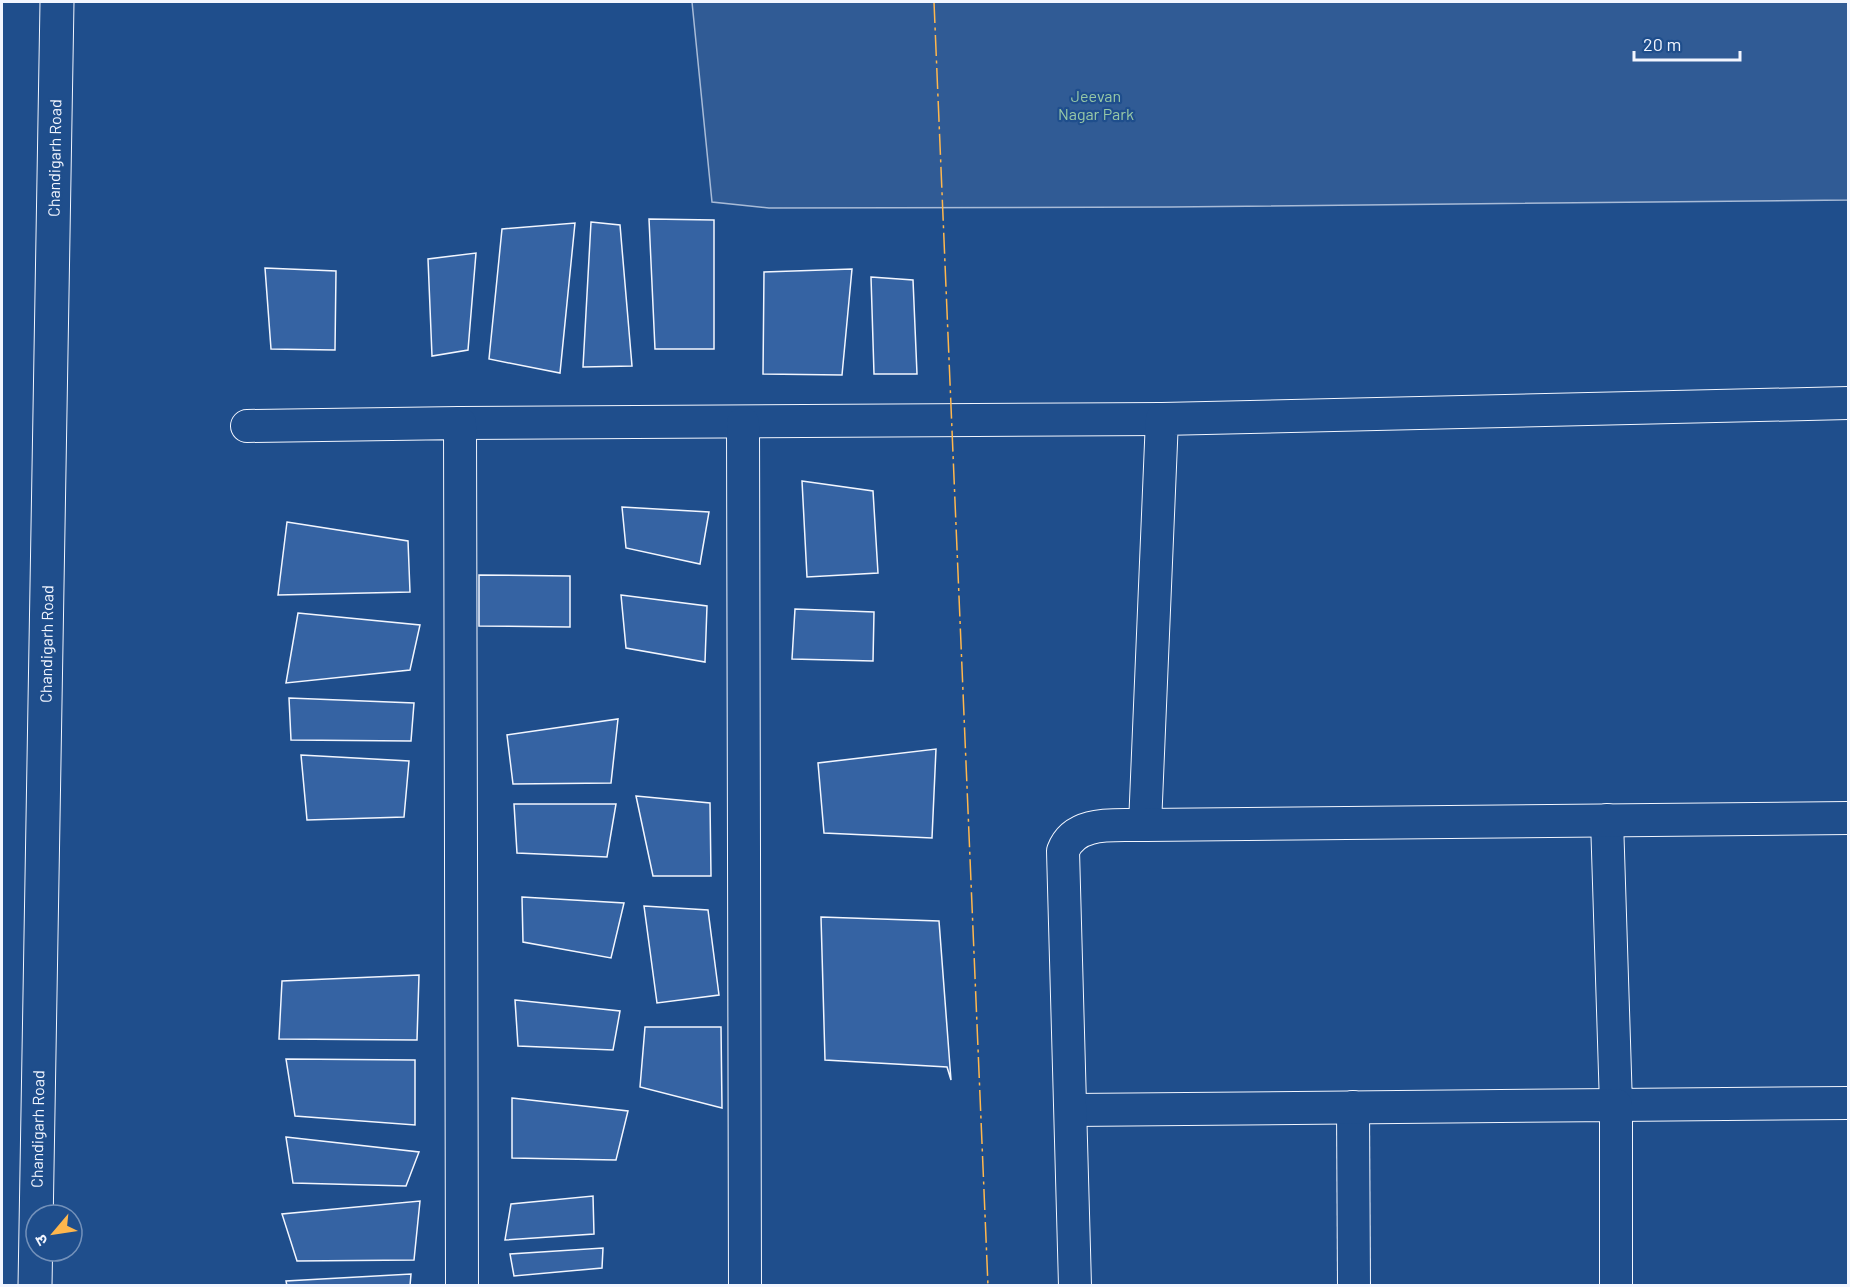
<svg xmlns="http://www.w3.org/2000/svg" width="1850" height="1287" viewBox="0 0 1850 1287" font-family="Barlow,'Noto Sans Devanagari',sans-serif">
	<style>
		.built { fill: #305b95; stroke: #a8bbd7; stroke-width: 1.5 }
		.building { fill: #3563a3; stroke: #f2f6ff; stroke-width: 1.5 }
		.lines { fill: none; stroke-linecap: round; stroke-linejoin: round }
		.street-casing { stroke: #f2f6ff; stroke-width: 34 }
		.primary-casing { stroke: #f2f6ff; stroke-width: 35 }
		.street { stroke: #1f4e8c; stroke-width: 32 }
		.primary { stroke: #1f4e8c; stroke-width: 33 }
		.power { stroke: #ffb74d; stroke-width: 1.5; stroke-dasharray: 21 4.5 3 4.5; stroke-linecap: butt }
		.labels { text-anchor: middle; dominant-baseline: central; stroke-width: 4.5; stroke-linejoin: round; paint-order: stroke }
		.park-label { font-size: 16px; fill: #97c8a6; stroke: #1f4e8c }
		.street-label { font-size: 16px; fill: #f2f6ff; stroke: #1f4e8c }
	</style>
	<rect width="100%" height="100%" fill="#1f4e8c"/>
	<polygon class="built" points="692,2 1848,2 1848,200 1171,207 769,208 712,202"/>
	<g class="building">
		<polygon points="649,219 714,220 714,349 655,349"/>
		<polygon points="591,222 620,225 632,366 583,367"/>
		<polygon points="575,223 560,373 489,359 502,229"/>
		<polygon points="476,253 468,350 432,356 428,259"/>
		<polygon points="265,268 336,271 335,350 271,349"/>
		<polygon points="852,269 842,375 763,374 764,272"/>
		<polygon points="871,277 913,280 917,374 874,374"/>
		<polygon points="802,481 873,491 878,573 807,577"/>
		<polygon points="622,507 709,512 700,564 626,548"/>
		<polygon points="287,522 408,541 410,592 278,595"/>
		<polygon points="479,575 570,576 570,627 479,626"/>
		<polygon points="621,595 707,606 705,662 626,648"/>
		<polygon points="795,609 874,612 873,661 792,659"/>
		<polygon points="298,613 420,625 410,670 286,683"/>
		<polygon points="289,698 414,703 411,741 291,740"/>
		<polygon points="618,719 611,783 513,784 507,735"/>
		<polygon points="936,749 932,838 824,833 818,763"/>
		<polygon points="301,755 409,761 404,817 307,820"/>
		<polygon points="636,796 710,803 711,876 653,876"/>
		<polygon points="514,804 616,804 607,857 517,853"/>
		<polygon points="522,897 624,903 611,958 523,942"/>
		<polygon points="644,906 708,910 719,995 657,1003"/>
		<polygon points="821,917 939,921 951,1080 947,1067 825,1060"/>
		<polygon points="419,975 417,1040 279,1039 282,981"/>
		<polygon points="515,1000 620,1011 613,1050 518,1046"/>
		<polygon points="645,1027 721,1027 722,1108 640,1087"/>
		<polygon points="286,1059 415,1060 415,1125 295,1116"/>
		<polygon points="512,1098 628,1111 616,1160 512,1158"/>
		<polygon points="286,1137 419,1152 406,1186 293,1183"/>
		<polygon points="593,1196 594,1234 505,1240 511,1204"/>
		<polygon points="420,1201 414,1260 297,1261 282,1214"/>
		<polygon points="603,1248 602,1268 514,1276 510,1254"/>
		<polygon points="411,1274 410,1286 287,1286 286,1281"/>
	</g>
	<g class="lines">
		<g class="street-casing">
			<g id="street">
				<polyline points="460,423 1162,419"/>
				<polyline points="743,423 745,1286"/>
				<polyline points="247,426 460,423 462,1286"/>
				<polyline points="1607,820 1616,1105 1848,1103"/>
				<polyline points="1145,825 1162,419 1848,403"/>
				<polyline points="1353,1107 1354,1286"/>
				<polyline points="1072,1110 1616,1105 1616,1286"/>
				<path d="M1075,1286L1063,851C1075,819 1117,826 1145,825L1848,818"/>
			</g>
		</g>
		<g class="primary-casing">
			<polyline id="primary" points="35,1286 57,2"/>
		</g>
		<use href="#street" class="street"/>
		<use href="#primary" class="primary"/>
		<polyline class="power" points="934,2 988,1286"/>
	</g>
	<g class="labels">
		<g class="park-label">
			<text x="1096" y="95">Jeevan<tspan x="1096" dy="18">Nagar Park</tspan></text>
		</g>
		<g class="street-label">
			<text transform="translate(54 158) rotate(-89)">Chandigarh Road</text>
			<text transform="translate(46 644) rotate(-89)">Chandigarh Road</text>
			<text transform="translate(37 1129) rotate(-89)">Chandigarh Road</text>
		</g>
	</g>
	<rect width="1850" height="1287" fill="none" stroke="#f2f6ff" stroke-width="6"/>
	<g transform="translate(54 1233) rotate(241)"><circle r="28" fill="#1f4e8c" stroke="#7391ba" stroke-width="1.5"/>
	<path d="M0-4.5L10 22L0 15L-10 22Z" fill="#ffb74d"/>
	<text y="-9" font-size="16" font-weight="bold" text-anchor="middle" fill="#f2f6ff">उ</text>
	</g>
	<path d="M1634 51v9h106v-9" fill="none" stroke="#f2f6ff" stroke-width="3"/>
	<text x="1643" y="51" font-size="18" fill="#f2f6ff" stroke="#1f4e8c" stroke-width="4.5" paint-order="stroke">20 m</text>
</svg>
